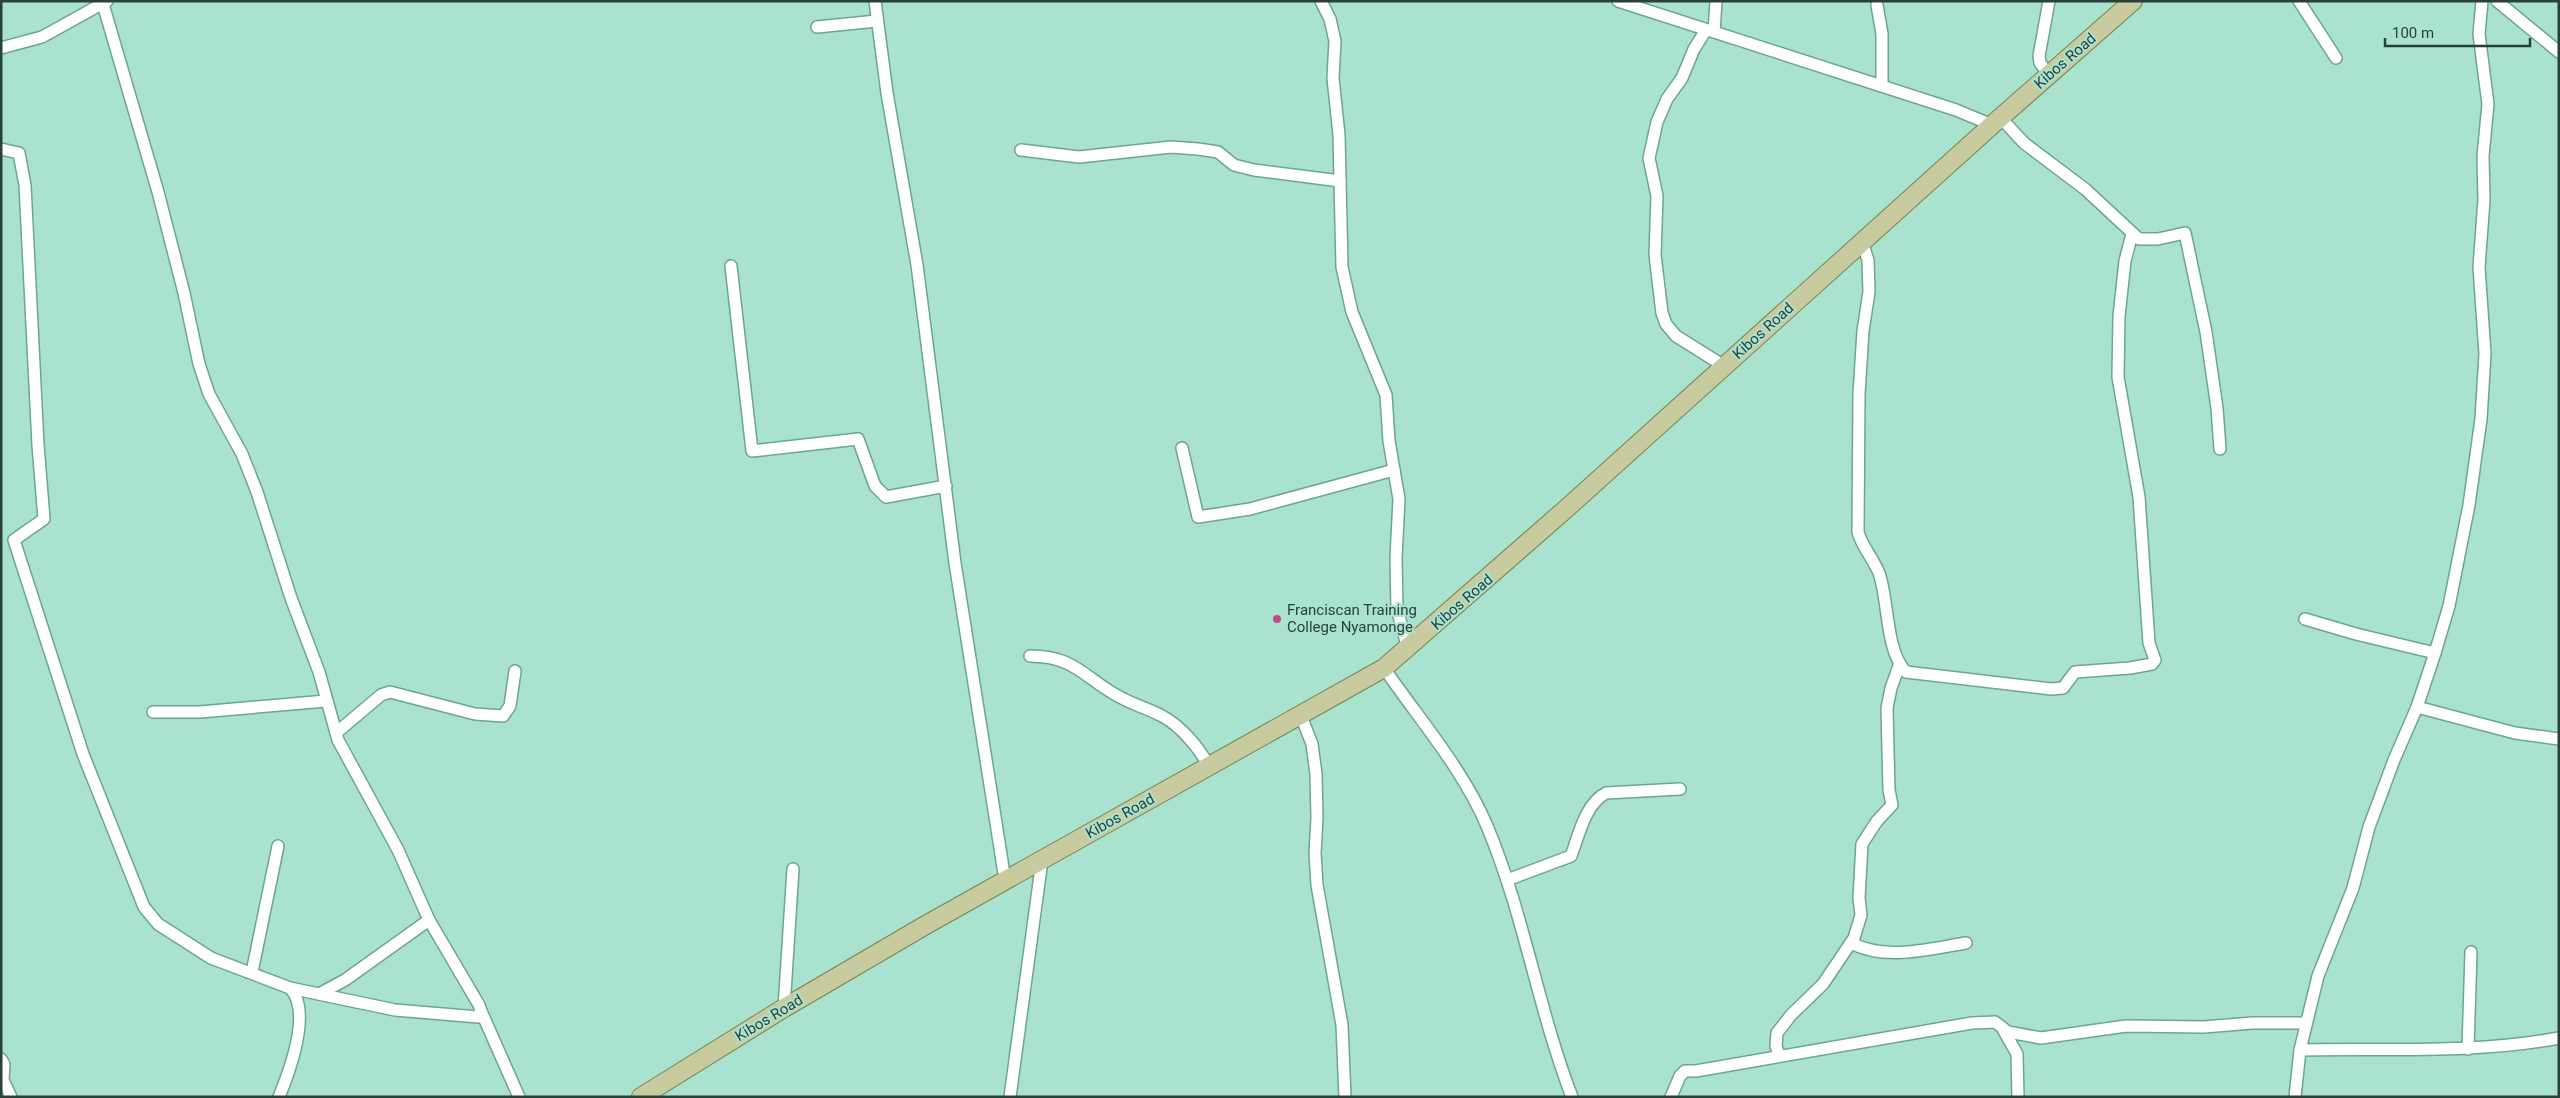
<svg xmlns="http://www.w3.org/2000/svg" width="2560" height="1098" viewBox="0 0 2560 1098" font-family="Roboto,sans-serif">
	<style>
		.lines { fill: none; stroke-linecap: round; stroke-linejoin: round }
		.street-casing { stroke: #6ea493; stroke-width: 14 }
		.primary-casing { stroke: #778451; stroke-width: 20 }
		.street { stroke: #fff; stroke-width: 11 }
		.primary { stroke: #c7cb9e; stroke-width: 18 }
		.poi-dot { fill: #cb4689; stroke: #aae2d0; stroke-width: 2 }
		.labels { text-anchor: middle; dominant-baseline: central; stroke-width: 4; stroke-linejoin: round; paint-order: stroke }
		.street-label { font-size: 15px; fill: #2a413a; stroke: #aae2d0 }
		.poi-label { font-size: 15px; fill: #2a413a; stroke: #aae2d0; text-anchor: start }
	</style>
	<rect width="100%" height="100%" fill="#aae2d0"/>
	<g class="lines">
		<g class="street-casing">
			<g id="street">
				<polyline points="875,1 887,93 917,265 955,563 1005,880"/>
				<polyline points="1321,1 1330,19 1335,41 1333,78 1339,135 1342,267 1352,312 1386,395 1389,441 1399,499 1396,558 1397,609 1408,649"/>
				<polyline points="1618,1 1956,110 1992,125"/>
				<polyline points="2299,1 2336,58"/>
				<polyline points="2497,1 2559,52"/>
				<polyline points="1877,5 1882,34 1882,86"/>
				<polyline points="817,27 877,21"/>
				<polyline points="1706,30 1694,49 1682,78 1667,99 1657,122 1649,158 1657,196 1655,255 1662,313 1666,324 1676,336 1724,366"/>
				<polyline points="1714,32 1716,1"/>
				<polyline points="1,48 42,37 107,1"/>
				<polyline points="2049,75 2040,63 2039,56 2049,1"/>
				<polyline points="2000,117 2024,143 2085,189 2139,239 2158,239 2185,233 2206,332 2217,408 2220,449"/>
				<polyline points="1,149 19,153 25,185 38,445 44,519 14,540 83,754 144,907 158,924 211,958 290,988 395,1010 478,1017 481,1011 479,1005 429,920 398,850 338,740 319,672 291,598 257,492 242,454 209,394 199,364 184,293 158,192 103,4"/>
				<polyline points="1021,150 1079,157 1171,147 1198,149 1218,152 1234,165 1254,170 1340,181"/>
				<path d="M1862,242L1868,260L1869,292L1863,331L1859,394L1858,532C1862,547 1873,558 1879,573C1889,601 1885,650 1906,672L2051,689L2063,688L2075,672L2130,668L2152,664L2155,660L2149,643L2139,497L2118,377L2119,316L2125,261L2132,234"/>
				<polyline points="731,266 752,451 858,439 875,486 886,497 946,486"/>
				<polyline points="1182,448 1198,517 1250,509 1394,470"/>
				<polyline points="2305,619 2356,634 2435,653"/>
				<path d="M1030,656C1073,656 1083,676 1116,695C1131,704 1147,708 1162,716C1181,726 1199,748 1209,766"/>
				<path d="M1384,668C1419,719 1463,769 1487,826C1524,914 1538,1009 1572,1097"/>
				<polyline points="2417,707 2515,733 2559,739"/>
				<polyline points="153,712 200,712 326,701"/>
				<polyline points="1301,716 1312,744 1316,774 1317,818 1315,853 1317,885 1342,1025 1345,1097"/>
				<polyline points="336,733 381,695 390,692 475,714 503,716 510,706 515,671"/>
				<path d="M1507,880L1571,856C1579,835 1585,804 1606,793L1680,789"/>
				<path d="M1851,943C1886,961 1928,949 1966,943"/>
				<polyline points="252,972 278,846"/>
				<polyline points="319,994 345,980 429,920"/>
				<polyline points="784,1008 793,869"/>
				<polyline points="481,1011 519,1097"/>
				<polyline points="2003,1029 2017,1054 2018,1097"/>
				<polyline points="2468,1049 2471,952"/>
				<path d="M2300,1050C2386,1048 2474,1054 2559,1038"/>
				<polyline points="1779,1055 1776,1046 1777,1033 1791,1015 1823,984 1854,938 1861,915 1859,898 1862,844 1877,821 1892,805 1889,790 1887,708 1891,688 1899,666"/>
				<polyline points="1,1059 4,1064 3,1080 11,1097"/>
				<path d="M279,1097C290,1070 312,1011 290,988"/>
				<polyline points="1010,1097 1042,860"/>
				<polyline points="1671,1097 1680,1076 1685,1071 1696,1071 1972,1023 1995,1022 2008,1032 2041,1038 2126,1026 2204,1027 2252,1023 2306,1023"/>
				<polyline points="2295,1097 2300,1050 2318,976 2353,888 2369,827 2394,760 2417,707 2435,653 2449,606 2469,505 2481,419 2485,354 2479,267 2484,200 2483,156 2488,104 2479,34 2482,1"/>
			</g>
		</g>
		<g class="primary-casing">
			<polyline id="primary" points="641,1097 784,1008 924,926 1384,668 1567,508 1992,125 2133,1"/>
		</g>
		<use href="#street" class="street"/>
		<use href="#primary" class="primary"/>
	</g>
	<circle class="poi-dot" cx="1277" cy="619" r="5"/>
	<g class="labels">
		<g class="street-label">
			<text transform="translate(2065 61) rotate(-41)">Kibos Road</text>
			<text transform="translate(1763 331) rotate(-42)">Kibos Road</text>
			<text transform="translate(1462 602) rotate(-41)">Kibos Road</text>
			<text transform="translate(1120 816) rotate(-29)">Kibos Road</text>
			<text transform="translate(769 1018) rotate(-31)">Kibos Road</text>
		</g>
		<g class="poi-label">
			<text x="1287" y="610">Franciscan Training<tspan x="1287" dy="17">College Nyamonge</tspan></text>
		</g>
	</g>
	<rect width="2560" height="1098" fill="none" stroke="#2a413a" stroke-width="5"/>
	<path d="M2385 38v8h145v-8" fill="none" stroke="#2a413a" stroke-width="2.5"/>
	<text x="2392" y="38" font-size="15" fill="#2a413a" stroke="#aae2d0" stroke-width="4" paint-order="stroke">100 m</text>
</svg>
